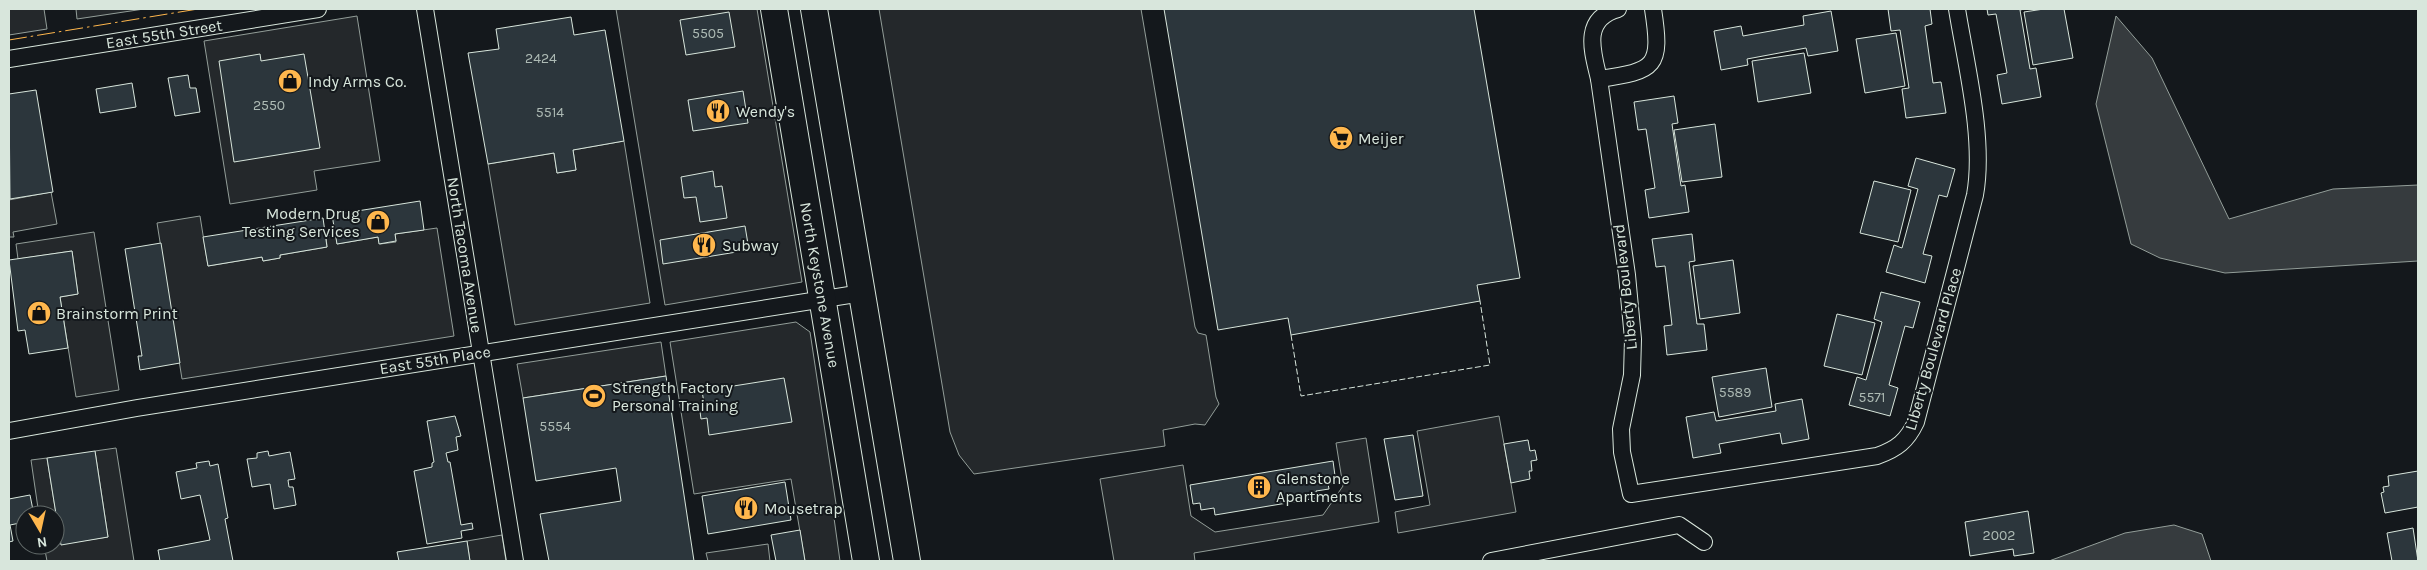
<svg xmlns="http://www.w3.org/2000/svg" width="2427" height="570" viewBox="0 0 2427 570" font-family="Karla,sans-serif">
	<style>
		.parking { fill: #24282b; stroke: #939e99 }
		.water { fill: #363b3e; stroke: #939e99 }
		.building { fill: #2c363c; stroke: #d8e6dc }
		.lines { fill: none; stroke-linecap: round; stroke-linejoin: round }
		.street-casing { stroke: #d8e6dc; stroke-width: 18 }
		.primary-casing { stroke: #d8e6dc; stroke-width: 28 }
		.street { stroke: #14181c; stroke-width: 16 }
		.primary { stroke: #14181c; stroke-width: 26 }
		.fence { stroke: #d8e6dc; stroke-width: 1; stroke-dasharray: 6 2.5; stroke-linecap: butt }
		.power { stroke: #ffb74d; stroke-width: 1; stroke-dasharray: 18 4 2.5 4; stroke-linecap: butt }
		.labels { text-anchor: middle; dominant-baseline: central; stroke-width: 4; stroke-linejoin: round; paint-order: stroke }
		.number-label { font-size: 14px; fill: #adbab4 }
		.street-label { font-size: 16px; fill: #d8e6dc; stroke: #14181c }
		.poi-label { font-size: 16px; fill: #d8e6dc; stroke: #14181c; text-anchor: start }
	</style>
	<rect width="100%" height="100%" fill="#14181c"/>
	<g class="parking">
		<polygon points="9,9 44,9 47,29 9,35"/>
		<polygon points="76,9 144,9 77,19"/>
		<polygon points="616,9 757,9 802,282 665,305"/>
		<polygon points="879,9 1141,9 1195,327 1198,333 1206,335 1216,397 1219,404 1205,425 1195,424 1163,430 1165,446 974,474 959,455 950,432"/>
		<polygon points="357,16 380,161 314,171 317,190 230,204 204,41"/>
		<polygon points="624,141 650,303 515,325 488,164 554,153 557,173 576,170 573,150"/>
		<polygon points="51,192 57,224 13,232 14,237 9,237 9,200"/>
		<polygon points="200,216 208,266 262,257 263,261 280,258 280,255 327,247 326,236 336,234 337,244 378,237 380,244 396,242 395,234 437,228 454,336 182,379 157,223"/>
		<polygon points="94,232 119,390 76,397 60,297 78,294 72,251 18,259 16,244"/>
		<polygon points="796,322 810,332 838,517 834,518 840,561 805,561 791,479 694,494 670,342"/>
		<polygon points="661,342 666,376 523,398 517,364"/>
		<polygon points="1499,416 1516,512 1398,533 1395,512 1430,505 1417,431"/>
		<polygon points="1366,438 1379,522 1194,553 1195,561 1114,561 1100,479 1183,465 1191,516 1215,532 1323,515 1343,486 1336,443"/>
		<polygon points="116,448 134,561 47,561 44,545 55,545 55,515 39,515 31,460 47,458 61,544 108,537 95,451"/>
		<polygon points="502,535 506,561 470,561 467,541"/>
		<polygon points="768,544 770,561 708,561 706,553"/>
	</g>
	<g class="water">
		<polygon points="2116,16 2152,58 2229,219 2333,189 2418,185 2418,261 2225,273 2160,258 2131,244 2096,104"/>
		<polygon points="2174,525 2202,534 2211,561 2049,561 2125,533"/>
	</g>
	<g class="building">
		<polygon points="1164,9 1474,9 1520,278 1477,285 1480,301 1291,335 1288,318 1218,330"/>
		<polygon points="1888,9 1930,9 1932,24 1925,26 1933,83 1941,82 1946,113 1906,118 1902,89 1909,88 1900,30 1891,31"/>
		<polygon points="1987,9 2025,9 2020,10 2030,69 2036,68 2041,97 2002,104 1997,75 2007,73 1996,14 1988,15"/>
		<polygon points="2044,9 2064,9 2073,58 2033,65 2024,12"/>
		<polygon points="1831,11 1838,51 1808,56 1806,48 1747,59 1748,65 1721,70 1714,31 1741,26 1743,36 1804,25 1803,16"/>
		<polygon points="729,12 735,47 686,55 680,20"/>
		<polygon points="571,17 574,35 605,30 624,141 573,150 576,170 557,173 554,153 488,164 468,53 499,49 496,29"/>
		<polygon points="1896,33 1905,86 1865,93 1856,39"/>
		<polygon points="1804,53 1811,93 1758,102 1752,61"/>
		<polygon points="260,54 261,61 304,54 320,148 234,162 219,61"/>
		<polygon points="188,75 190,88 196,88 200,112 175,116 168,78"/>
		<polygon points="132,83 136,107 100,113 96,89"/>
		<polygon points="36,90 53,192 10,199 9,94"/>
		<polygon points="743,91 748,123 693,131 688,100"/>
		<polygon points="1674,96 1678,123 1672,124 1681,186 1685,185 1689,212 1649,218 1645,190 1655,188 1646,129 1638,130 1634,102"/>
		<polygon points="1715,124 1722,177 1682,182 1674,130"/>
		<polygon points="1916,158 1955,169 1947,197 1939,195 1923,254 1932,256 1925,283 1886,272 1894,245 1902,248 1918,189 1908,186"/>
		<polygon points="713,171 715,187 722,186 727,218 700,222 696,197 684,198 681,177"/>
		<polygon points="1874,181 1911,190 1898,242 1860,233"/>
		<polygon points="420,201 424,230 395,234 396,241 379,244 378,237 337,244 332,215"/>
		<polygon points="323,218 327,247 280,255 280,258 263,261 262,257 208,266 203,237"/>
		<polygon points="745,226 749,250 663,264 660,240"/>
		<polygon points="1692,234 1695,261 1689,262 1697,324 1704,324 1707,350 1667,355 1664,326 1672,325 1665,266 1656,267 1652,239"/>
		<polygon points="161,243 180,363 140,370 138,356 142,356 125,249"/>
		<polygon points="72,251 78,294 60,297 68,348 29,354 25,330 18,331 9,260"/>
		<polygon points="1733,260 1740,313 1700,319 1693,266"/>
		<polygon points="1881,292 1920,302 1913,328 1905,326 1889,385 1898,388 1890,416 1849,405 1857,377 1866,380 1882,322 1874,319"/>
		<polygon points="1837,314 1875,323 1862,375 1824,366"/>
		<polygon points="1766,368 1772,407 1719,417 1712,377"/>
		<polygon points="666,376 694,561 549,561 540,514 621,501 616,468 536,481 523,398"/>
		<polygon points="784,378 792,422 709,435 707,418 701,419 699,404 704,403 702,391"/>
		<polygon points="1802,399 1809,439 1782,444 1780,433 1719,444 1721,453 1693,458 1686,417 1714,412 1716,421 1776,411 1775,404"/>
		<polygon points="455,416 461,436 456,437 458,450 446,453 448,462 450,462 461,525 472,523 473,529 461,531 462,538 427,544 414,471 432,467 432,463 434,462 427,421"/>
		<polygon points="1413,435 1423,496 1395,500 1384,439"/>
		<polygon points="1528,440 1530,451 1535,450 1537,460 1531,461 1532,471 1529,471 1530,479 1511,483 1504,444"/>
		<polygon points="95,451 108,537 61,545 47,458"/>
		<polygon points="268,451 269,456 290,452 295,479 288,480 289,487 293,487 296,505 274,509 270,484 252,487 247,459 257,458 257,453"/>
		<polygon points="209,461 210,466 218,464 228,518 225,519 233,561 160,561 158,550 210,540 200,495 181,499 176,472 197,468 196,463"/>
		<polygon points="1333,461 1336,483 1328,484 1329,489 1316,491 1317,498 1215,515 1214,508 1201,510 1200,503 1193,504 1190,485"/>
		<polygon points="2418,471 2418,507 2385,513 2381,493 2384,492 2383,487 2389,486 2388,476"/>
		<polygon points="785,482 791,520 708,534 702,496"/>
		<polygon points="30,495 34,515 25,515 25,522 10,525 13,541 9,542 9,499"/>
		<polygon points="2028,511 2034,553 2014,556 2013,549 1970,556 1965,522"/>
		<polygon points="2413,528 2418,561 2392,561 2387,533"/>
		<polygon points="800,530 805,561 776,561 771,535"/>
		<polygon points="467,541 470,561 399,561 397,552"/>
	</g>
	<g class="lines">
		<g class="street-casing">
			<g id="street">
				<polyline points="425,9 515,561"/>
				<path d="M1618,9C1581,19 1593,53 1599,79L1627,275L1633,339L1632,375L1621,429L1622,452L1631,494L1877,456C1897,449 1907,441 1916,422L1975,195C1985,139 1966,65 1957,9"/>
				<polyline points="9,59 318,9"/>
				<path d="M1599,79C1656,71 1662,67 1653,9"/>
				<polyline points="9,431 137,408 862,293"/>
				<polyline points="1491,561 1679,525 1704,542"/>
			</g>
		</g>
		<g class="primary-casing">
			<g id="primary">
				<polyline points="774,9 866,561"/>
				<polyline points="814,9 907,561"/>
			</g>
		</g>
		<use href="#street" class="street"/>
		<use href="#primary" class="primary"/>
		<polyline class="fence" points="1291,335 1301,396 1490,365 1480,301"/>
		<polyline class="power" points="9,40 198,9"/>
	</g>
	<defs>
		<g id="shop-disc" transform="scale(1.25)"><circle r="9.5" fill="#ffb74d" stroke="#14181c"/><path d="M-5-2.5h2.3a2.7 3.5 0 0 1 5.4 0H5L5.5 6h-11ZM-1.5-2.5h3a1.5 2.3 0 0 0-3 0Z" fill="#111"/></g>
		<g id="restaurant-disc" transform="scale(1.25)"><circle r="9.5" fill="#ffb74d" stroke="#14181c"/><path d="M-5-6h1v4h1v-4h1v4h1v-4h1v5L-1.5 .5V6h-2V.5L-5-1ZM5-6V6H3V1.5H1.5Q1.5-4 5-6Z" fill="#111"/></g>
		<g id="supermarket-disc" transform="scale(1.25)"><circle r="9.5" fill="#ffb74d" stroke="#14181c"/><path d="M-6-5.5h2.5l.6 2H6L4.5 2H-2.5L-4.4-4H-6ZM-1.5 3.2a1.3 1.3 0 1 0 .1 0ZM3 3.2a1.3 1.3 0 1 0 .1 0Z" fill="#111"/></g>
		<g id="stadium-disc" transform="scale(1.25)"><circle r="9.5" fill="#ffb74d" stroke="#14181c"/><path d="M0-5a6.5 5 0 1 0 0 10a6.5 5 0 1 0 0-10ZM-3.5-1.8h7v3.6h-7Z" fill="#111"/></g>
		<g id="building-disc" transform="scale(1.25)"><circle r="9.5" fill="#ffb74d" stroke="#14181c"/><path d="M-4-6H4V6H1V3H-1V6H-4ZM-2.5-4.3h1.7v1.8h-1.7ZM.8-4.3h1.7v1.8H.8ZM-2.5-1h1.7V.8h-1.7ZM.8-1h1.7V.8H.8Z" fill="#111"/></g>
	</defs>
	<g fill-rule="evenodd">
		<use href="#shop-disc" x="290" y="81"/>
		<use href="#restaurant-disc" x="718" y="111"/>
		<use href="#supermarket-disc" x="1341" y="138"/>
		<use href="#shop-disc" x="378" y="222"/>
		<use href="#restaurant-disc" x="704" y="245"/>
		<use href="#shop-disc" x="39" y="313"/>
		<use href="#stadium-disc" x="594" y="396"/>
		<use href="#building-disc" x="1259" y="487"/>
		<use href="#restaurant-disc" x="746" y="508"/>
	</g>
	<g class="labels">
		<g class="number-label">
			<text x="708" y="33">5505</text>
			<text x="541" y="58">2424</text>
			<text x="269" y="105">2550</text>
			<text x="550" y="112">5514</text>
			<text x="1735" y="392">5589</text>
			<text x="1872" y="397">5571</text>
			<text x="555" y="426">5554</text>
			<text x="1999" y="535">2002</text>
		</g>
		<g class="street-label">
			<text transform="translate(164 34) rotate(-9)">East 55th Street</text>
			<text transform="translate(465 255) rotate(81)">North Tacoma Avenue</text>
			<text transform="translate(820 285) rotate(80)">North Keystone Avenue</text>
			<text transform="translate(1625 287) rotate(-96)">Liberty Boulevard</text>
			<text transform="translate(1933 349) rotate(-74)">Liberty Boulevard Place</text>
			<text transform="translate(435 360) rotate(-9)">East 55th Place</text>
		</g>
		<g class="poi-label">
			<text x="308" y="81">Indy Arms Co.</text>
			<text x="736" y="111">Wendy's</text>
			<text x="1358" y="138">Meijer</text>
			<text x="360" y="213" text-anchor="end">Modern Drug<tspan x="360" dy="18">Testing Services</tspan></text>
			<text x="722" y="245">Subway</text>
			<text x="56" y="313">Brainstorm Print</text>
			<text x="612" y="387">Strength Factory<tspan x="612" dy="18">Personal Training</tspan></text>
			<text x="1276" y="478">Glenstone<tspan x="1276" dy="18">Apartments</tspan></text>
			<text x="764" y="508">Mousetrap</text>
		</g>
	</g>
	<rect width="2427" height="570" fill="none" stroke="#d8e6dc" stroke-width="20"/>
	<g transform="translate(40 530) rotate(171)"><circle r="24" fill="#14181c" stroke="#626a69"/>
	<path d="M0-4L9 19L0 12L-9 19Z" fill="#ffb74d"/>
	<text y="-8" font-size="14" font-weight="bold" text-anchor="middle" fill="#d8e6dc">N</text>
	</g>
</svg>
